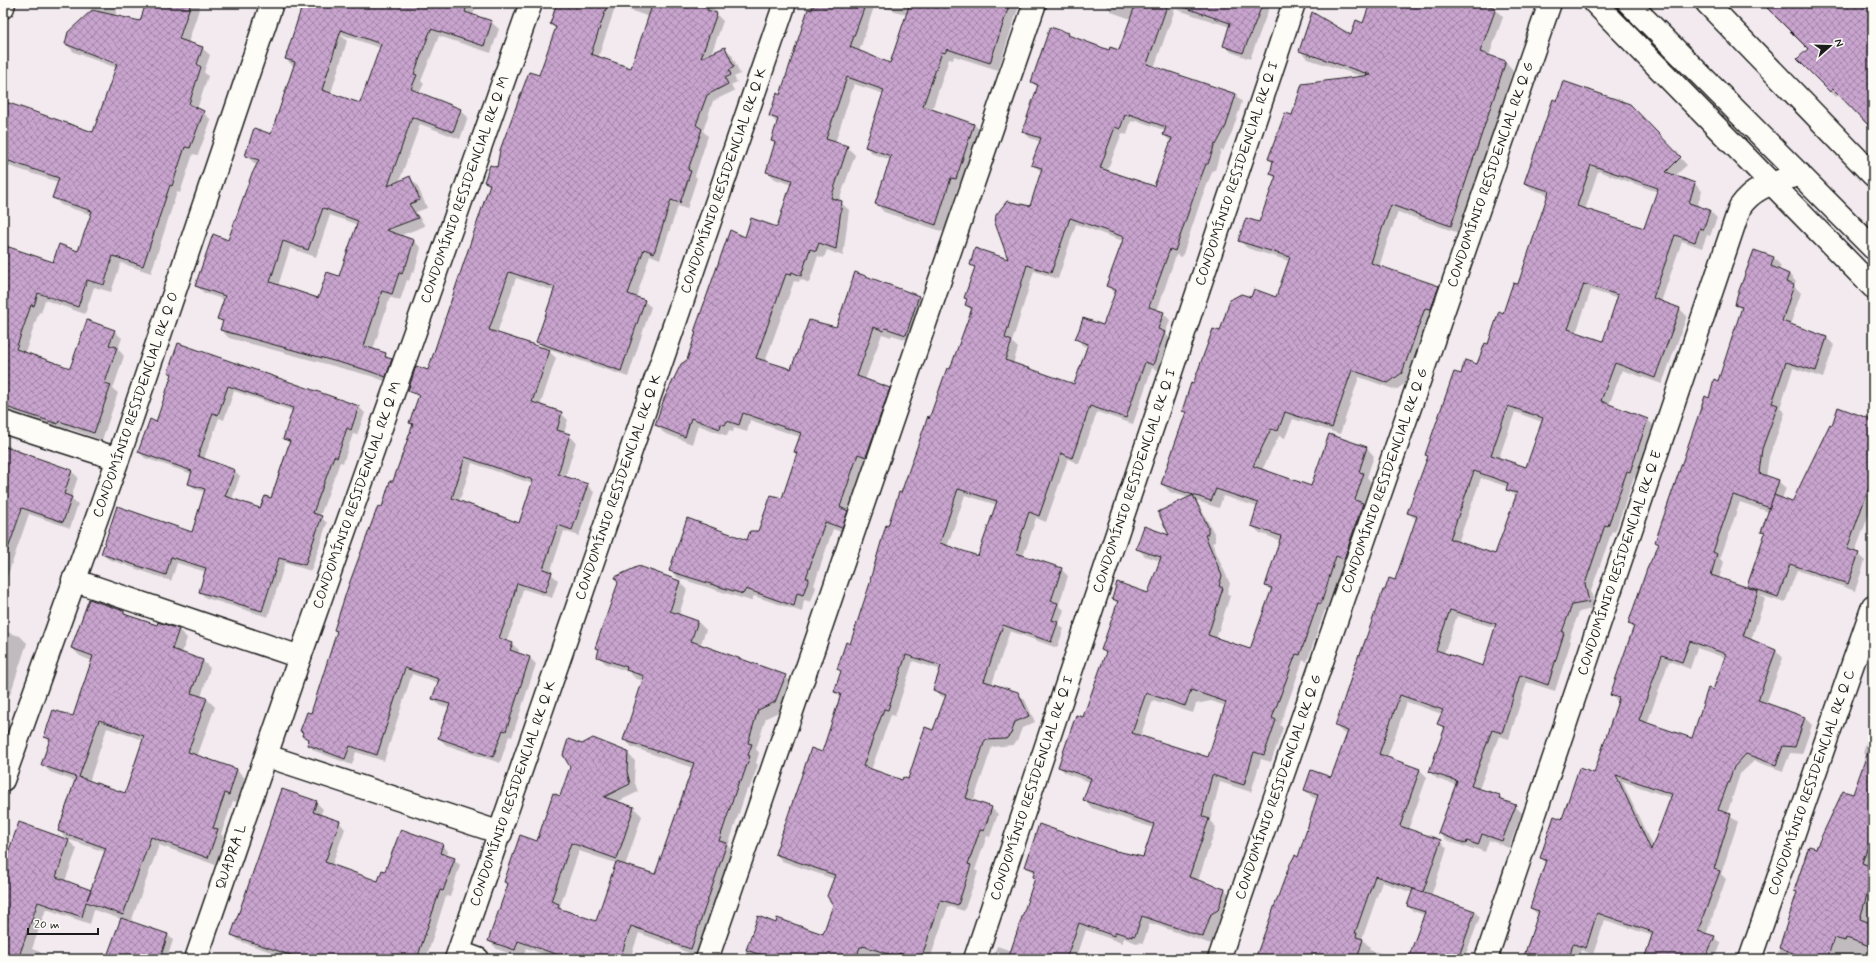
<svg xmlns="http://www.w3.org/2000/svg" width="1876" height="962" viewBox="0 0 1876 962" font-family="Mynerve,sans-serif">
	<style>
		.shadow { fill: #0003; fill-rule: evenodd }
		.building { fill: url(#building-cross-hatch); stroke: #1c1c1c; fill-rule: evenodd }
		.lines { fill: none; stroke-linecap: round; stroke-linejoin: round }
		.minor-casing { stroke: #1c1c1c; stroke-width: 25 }
		.minor { stroke: #fdfcf7; stroke-width: 22 }
		.labels { text-anchor: middle; dominant-baseline: central; stroke-width: 3.5; stroke-linejoin: round; paint-order: stroke }
		.street-label { font-size: 14px; fill: #1c1c1c; stroke: #fdfcf7 }
	</style>
	<defs>
		<pattern id="building-cross-hatch" width="8" height="8" patternUnits="userSpaceOnUse"><rect width="8" height="8" fill="#c8a4ce"/><path d="M0 0l8 8M0 8l8-8" fill="none" stroke="#a285a6"/></pattern>
	</defs>
	<rect width="100%" height="100%" fill="#f2eaef"/>
	<filter id="ink" filterUnits="userSpaceOnUse"><feTurbulence type="fractalNoise" baseFrequency=".025" numOctaves="2"/><feDisplacementMap in="SourceGraphic" scale="8" xChannelSelector="R" yChannelSelector="G"/><feConvolveMatrix kernelMatrix="1 2 1 2 8 2 1 2 1" color-interpolation-filters="sRGB"/></filter>
	<g filter="url(#ink)">
		<g class="shadow">
			<polygon points="78,3 119,3 115,16 141,22 147,3 201,3 188,43 202,48 210,55 204,72 208,76 197,109 203,112 211,120 198,155 193,154 180,193 177,192 151,273 121,263 111,292 94,287 85,314 45,300 41,313 39,312 25,353 71,370 114,331 122,338 118,349 124,356 113,389 118,393 102,440 67,428 66,431 3,410 3,241 8,248 54,263 79,252 92,215 61,205 53,197 58,182 3,164 3,112 93,134 117,68 74,52 66,44 98,11"/>
			<path d="M308,3H477L473,15L491,22L499,29L491,53L439,36L421,81L424,84L419,93L460,110L468,117L460,139L420,124L399,182L410,178L417,185L427,208L416,212L425,226L399,236L414,241L421,248L414,273L412,272L409,281L407,280L400,301L390,297L373,350L385,354L399,368L393,384L371,376L229,338L221,330L223,323L219,319L225,300L204,293L196,285L229,241L258,165L254,163L246,155L272,135L294,67L286,59L340,34L347,41L331,93L361,104L380,48L340,34ZM330,215L358,225L340,277L318,299L278,286L290,248L316,257Z"/>
			<path d="M558,3L709,4L716,11L715,13L723,21L711,55L725,48L732,55L740,74L734,77L737,82L731,85L734,91L713,101L703,131L708,136L695,176L697,178L687,209L678,206L660,259L650,255L636,298L644,301L651,307L628,377L547,349L556,358L540,406L561,413L568,420L564,433L569,435L576,442L565,478L587,485L594,492L579,536L564,531L550,573L558,580L552,598L523,589L516,617L506,642L512,644L519,650L518,654L530,658L536,664L512,737L509,736L500,763L446,745L439,738L450,708L440,706L433,699L439,683L412,674L384,761L356,752L352,765L315,751L309,745V742L301,731L311,714L338,633L335,629L393,483L413,426L410,423L419,398L410,391L428,371L490,187L485,181L497,169L501,150L521,93H523L540,76L556,30L551,24ZM616,5L649,17L632,69L598,58ZM516,278L554,291L537,341L546,350L497,333ZM472,463L533,484L519,524L459,502Z"/>
			<path d="M811,3H1020L998,70L954,56L953,60L949,59L932,110L974,124L981,132L963,186L959,184L944,232L884,212L876,204L891,160L873,154L866,147L884,94L854,84L835,143L847,147L855,155L839,201L849,210L843,256L827,250L824,258L818,256L809,283L800,279L799,282L794,281L765,362L791,370L837,328L919,297L926,304L914,342L892,335L891,337L882,334L865,380L889,388L897,396L874,464L866,461L848,513L855,519L849,535L833,529L814,585L816,587L811,602L804,600L802,612L754,596L751,601L678,578L670,570L748,541L759,532L782,500L798,454L795,452L800,437L750,420L747,432L734,428L733,432L729,431L727,436L698,425L692,444L664,433L656,425L746,238L778,229L792,185L775,179L767,171L776,144L772,140L778,124L770,116L780,96ZM875,4L907,15L890,64L859,52Z"/>
			<path d="M1109,3H1271L1250,59L1231,52L1224,45L1230,27L1175,9L1154,68L1236,95L1242,102L1232,132L1223,151L1221,150L1215,170H1213L1202,197L1182,257L1176,255L1157,311L1163,313L1170,320L1165,334L1171,339L1160,371L1152,368L1133,424L1097,412L1079,464L1068,459L1046,522L1036,518L1028,543L1023,556L1061,569L1068,576L1059,605L1064,610L1059,625L1064,629L1057,648L1010,631L992,684L1018,693L1025,700L1035,722L1022,728L1017,741L1013,745L992,747L973,802L991,808L998,814L990,837L987,836L975,870L978,872L964,911L948,906L930,959H744L758,918L776,924L824,935L834,905V879L782,861L776,854L822,753L841,697L835,692L842,672L839,669L850,645L889,527L928,418L930,419L951,371L972,311L966,305L968,300L966,298L975,269L971,265L1010,260L1030,207L1042,172L1033,165L1041,142L1030,138L1023,131L1038,88L1032,82L1068,34L1072,38L1110,51H1120L1131,19L1114,13L1107,7ZM1136,120L1166,131L1164,135L1171,142L1155,188L1107,171L1122,133L1127,135L1131,121L1135,122ZM1076,224L1123,241L1108,286L1115,293L1104,326L1077,339L1083,346L1088,347L1075,386L1013,364L1018,348L1012,342L1034,271L1058,279ZM965,495L997,505L979,557L947,547ZM913,661L941,670L934,690L941,696L946,698L933,731L908,780L903,781L871,770L891,715L895,716Z"/>
			<path d="M1371,3H1477L1495,9L1503,17L1489,56L1506,62L1513,70L1459,233L1398,212L1386,245L1379,267L1438,287L1446,294L1410,380L1396,390L1359,377L1340,434L1293,419L1285,438L1279,436L1262,470L1311,487L1330,436L1367,448L1374,456L1367,477L1371,482L1363,504L1370,512L1352,566L1344,563L1328,611L1325,610L1307,662L1303,660L1280,725L1283,728L1271,762L1261,759L1251,792L1220,782L1210,821L1216,827L1198,881L1225,890L1232,897L1225,917L1219,921L1211,944L1150,923L1143,943L1140,942L1139,944L1124,938L1122,943L1086,930L1076,959H992L997,946L1012,951L1036,879L1035,874L1026,866L1112,851L1143,859L1154,828L1092,808L1084,800L1090,782L1067,774L1059,767L1084,718L1106,654L1102,650L1118,604L1113,599L1149,594L1160,561L1145,556L1137,548L1171,537L1189,498L1170,492L1162,484L1187,414L1184,411L1194,385L1220,332L1252,298H1276L1289,261L1247,248L1239,240L1260,223L1276,179L1271,174L1274,163L1270,159L1292,116L1364,77L1308,59L1300,51L1351,36L1364,24ZM1223,496L1258,507L1252,526L1260,533L1281,541L1266,586L1272,591L1251,651L1216,639L1230,596L1227,593L1230,584L1212,543L1215,542V535L1197,501L1219,508ZM1153,700L1193,713L1196,704L1211,701L1226,706L1208,758L1140,737Z"/>
			<polygon points="1760,3 1873,3 1873,128 1840,94 1836,97 1798,59 1809,49 1766,6 1764,8"/>
			<path d="M1558,102L1629,105L1687,165L1675,176L1695,184L1702,191L1697,207L1710,211L1717,218L1710,236L1707,235L1702,248L1682,241L1661,302L1680,309L1687,316L1662,384L1622,370L1609,405L1647,419L1654,426L1637,478L1634,477L1615,532L1612,531L1591,591L1595,608L1579,612L1569,639L1571,641L1555,691L1527,682L1509,739L1499,736L1479,789L1499,796L1506,803L1515,806L1522,813L1509,848L1489,840L1485,852L1474,848L1473,850L1446,840L1439,833L1456,785L1437,779L1430,772L1445,730L1439,724L1442,714L1407,702L1387,758L1420,770L1427,777L1408,830L1440,841L1447,848L1431,896L1475,912L1480,917L1464,959H1436L1425,915L1413,911L1408,906L1413,893L1382,882L1362,939L1370,947L1369,950L1403,959H1256L1299,858L1318,799L1312,797L1305,790L1332,778L1348,734L1343,733L1336,726L1361,656L1396,581L1417,520L1408,513L1429,457L1426,454L1461,375L1478,365L1518,286L1549,195L1532,189L1525,182ZM1598,171L1658,192L1644,229L1585,210ZM1591,290L1618,299L1603,342L1576,333ZM1515,412L1542,422L1526,468L1499,458ZM1481,478L1508,487L1507,489L1516,497L1496,556L1458,543ZM1457,616L1496,628L1484,667L1444,653Z"/>
			<path d="M1754,252L1774,258L1781,266L1779,270L1789,274L1796,282L1794,286L1801,293L1790,325L1827,338L1834,345L1823,378L1793,368L1780,408L1785,413L1769,457L1766,477L1778,481L1786,488L1782,499L1792,504L1873,420V503L1855,552L1865,561L1855,591L1797,570L1785,603L1760,595L1765,599L1751,640L1776,650L1783,658L1766,704L1805,718L1812,725L1802,754L1790,753L1783,771L1754,761L1740,774L1727,814L1738,822L1721,874L1726,879L1706,935L1714,937L1721,944L1715,959H1645L1653,936L1605,920L1593,954L1581,950L1578,959H1524L1538,915L1531,908L1546,863L1541,858L1563,820L1594,774L1618,702L1611,695L1634,629L1629,623L1660,546L1656,542L1709,399L1719,382L1742,310L1736,305ZM1740,502L1769,512L1762,532L1766,535L1748,586L1753,590L1719,579L1724,562L1720,559ZM1697,648L1726,658L1693,740L1647,724L1669,661L1690,669ZM1622,781L1671,798L1653,848Z"/>
			<path d="M169,372L359,407L365,413L357,435L353,434L343,463L340,462L320,516L327,523L311,571L285,563L268,617L206,598L200,592L206,572L177,563L171,581L108,559L102,554L193,533L205,492L195,489L189,483L192,474L145,458L139,452L156,423L172,375ZM234,391L293,411L284,438L290,444L271,499L261,509L232,499L240,476L234,470L204,459L219,418L224,420Z"/>
			<polygon points="3,444 18,449 23,454 71,471 78,477 71,498 78,504 70,528 29,514 4,586 9,592 5,603 8,606 3,621"/>
			<path d="M679,581L687,589L679,615L698,622L706,630L700,646L785,676L793,684L783,710L766,718L756,749L759,753L756,763L758,765L749,790L747,789L728,846L734,852L699,957L681,950L677,947L639,933L630,959H557L526,948L523,958L497,949L489,941L508,886L505,882L537,842L560,797L582,745L627,753L635,761L634,780L638,792L617,802L634,808L642,816L625,866L656,876L693,768L632,747L624,739L643,681L635,678L629,672L606,664L598,656L600,651L596,648ZM579,851L616,863L597,922L565,912L560,906Z"/>
			<path d="M124,612L129,616L157,627L159,623L179,630L187,638L182,653L202,660L210,668L201,697L207,699L215,707L197,757L237,770L245,778L237,802L233,801L221,834L225,838L216,865L159,845L131,922L168,935L173,940L167,959H108L121,919L94,910L90,924L46,909L32,949L40,952L47,959H3V870L20,823L69,841L59,831L75,781L50,772L42,764L50,741L45,737L74,718L92,661L80,656L72,648ZM107,728L143,740L125,795L89,782ZM67,839L105,852L91,892L65,881L77,849Z"/>
			<polygon points="3,631 20,636 27,643 10,695 3,693"/>
			<polygon points="1873,721 1873,860 1870,867 1873,868 1873,907 1868,923 1873,924 1873,959 1772,959 1777,956 1798,893 1795,891 1817,849 1854,796 1867,757 1863,752"/>
			<polygon points="316,802 323,809 320,816 339,822 345,829 332,865 378,882 385,873 442,845 448,851 447,856 454,859 460,865 450,897 446,896 426,959 271,959 274,953 239,941 232,935"/>
		</g>
		<g class="building">
			<polygon points="146,3 191,3 179,39 203,47 197,64 201,67 189,104 204,111 190,148 185,147 172,186 170,185 143,266 113,256 104,285 87,280 78,307 38,293 34,306 31,305 16,349 70,368 87,320 115,330 109,345 117,347 105,383 111,385 94,433 59,421 58,424 3,406 3,245 53,262 59,244 78,251 92,211 52,198 59,178 3,159 3,101 93,132 117,64 65,44 68,32 92,10 140,21"/>
			<path d="M303,3H468L465,12L492,21L484,46L431,29L414,74L417,75L411,89L461,109L453,132L412,117L388,186L410,176L420,200L409,204L418,218L386,230L414,240L406,266L405,265L402,274L399,273L392,294L382,291L364,346L386,353L385,357L392,359L386,377L363,369L220,330L223,321L217,319L225,296L195,286L213,234L228,240L251,176L259,160L245,156L254,128L271,134L295,62L285,59ZM341,30L381,44L360,103L322,90ZM323,208L358,221L339,276L327,272L318,298L270,282L283,241L308,250Z"/>
			<path d="M557,3H608L591,54L631,68L653,3H710L707,10L717,13L701,58L725,47L734,67L729,70L731,75L725,78L728,84L707,95L696,125L702,129L688,170L691,171L680,203L671,200L654,253L644,249L628,294L645,300L621,371L536,342L555,287L509,272L489,330L550,350L532,402L562,412L557,430L570,434L558,474L588,484L572,530L558,525L543,569L552,572L545,592L517,583L510,610L499,638L513,643L510,650L530,657L506,731L503,730L493,757L438,738L450,704L432,699L439,679L405,668L377,755L350,746L345,759L308,745L309,739L302,736L303,732L300,731L307,712L311,713L337,631L334,630L348,587L378,506L382,507L390,481H393L413,424L409,423L419,395L408,391L416,366L428,370L490,184L484,182L490,165L497,167L500,150L529,72L539,75L556,27L550,24ZM465,457L533,480L519,523L452,498Z"/>
			<polygon points="814,3 866,3 850,47 890,63 910,3 1010,3 990,63 947,49 945,53 942,52 923,106 974,124 956,179 951,178 936,225 875,204 891,156 865,147 884,90 847,77 826,139 848,146 831,198 842,201 836,249 819,243 816,251 810,249 801,276 792,272 791,275 786,274 756,358 791,369 809,320 836,327 855,272 919,296 906,335 885,328 884,331 874,327 857,376 890,388 866,457 858,454 840,507 848,511 842,528 825,522 806,578 809,578 803,595 797,593 794,606 746,589 743,594 669,571 687,518 747,540 750,531 758,531 771,495 782,498 797,453 794,452 801,433 743,413 739,425 727,421 725,425 721,424 720,429 691,418 685,437 655,425 664,399 681,364 687,360 696,332 694,332 730,230 745,237 751,218 777,227 792,180 766,172 775,142 771,141 778,119 769,116 777,93 780,95 808,9 812,10"/>
			<path d="M1136,3H1168L1147,64L1236,94L1226,126L1216,145L1215,144L1208,164H1206L1196,190L1175,251L1170,249L1149,307L1164,312L1158,329L1165,332L1153,365L1145,362L1126,418L1090,406L1072,458L1061,453L1039,516L1029,512L1021,536L1016,553L1062,568L1051,601L1058,603L1052,620L1058,622L1051,642L1003,625L984,681L1018,692L1029,716L1015,722L1011,734L1006,739L985,740L966,798L992,807L984,831L980,830L968,864L971,865L958,905L941,900L921,959H915L899,953L898,957L863,946V947H860L856,959H774L746,950L758,916L776,923L777,918L823,934L833,905L827,896L835,875L775,854L811,748L822,752L841,694L834,692L841,671L837,669L846,642L850,644L871,580H870L886,525L888,526L899,492L901,493L928,416L929,419L947,368L950,369L972,308L965,305L967,299L964,298L975,267L970,265L975,248L1008,259L995,223L996,215L1007,201L1030,206L1035,190L1042,168L1031,165L1041,138L1022,132L1038,85L1031,82L1050,27L1069,33L1068,35L1109,50L1110,47L1119,50ZM1129,114L1166,127L1163,135L1172,138L1154,186L1100,168L1115,127L1120,129L1125,115L1129,116ZM1070,218L1124,237L1106,286L1116,290L1103,325L1083,318L1079,330L1075,339L1088,344L1074,384L1005,360L1012,341L1005,338L1027,265L1051,273ZM958,489L997,501L978,556L940,543ZM906,655L941,666L933,690L946,695L933,730L925,727L908,779L903,777L902,780L863,766L884,709L888,710Z"/>
			<polygon points="1181,3 1263,3 1243,53 1223,46 1230,23 1180,6"/>
			<path d="M1370,3H1480L1496,8L1480,52L1506,61L1451,226L1391,205L1379,237L1371,263L1439,286L1431,309L1425,308L1402,373L1388,383L1352,370L1332,428L1285,412L1278,431L1271,429L1253,466L1311,486L1329,434L1367,447L1359,472L1364,473L1355,500L1363,503L1344,559L1336,556L1321,604L1318,603L1300,655L1296,654L1272,718L1276,720L1264,755L1254,752L1244,785L1212,775L1202,816L1209,819L1189,877L1225,889L1218,910L1211,914L1203,937L1142,916L1135,936L1132,935V937L1116,932L1114,936L1079,923L1066,959H1008L1035,878L1033,877L1035,870L1025,867L1039,824L1112,850L1143,857L1154,824L1083,800L1091,778L1058,767L1076,715L1083,717L1106,652L1101,650L1118,601L1112,599L1117,582L1148,593L1161,557L1136,549L1144,526L1169,535L1158,512L1193,495L1208,527V534L1205,535L1222,576L1219,586L1223,588L1208,635L1250,649L1272,588L1265,586L1281,536L1251,526L1258,503L1216,489L1211,501L1161,484L1186,412L1182,411L1191,383L1193,384L1213,329L1220,331L1230,300L1241,294L1251,297L1254,289L1276,297L1290,257L1238,241L1246,218L1259,222L1276,176L1270,174L1273,161L1268,159L1285,113L1292,115L1302,84L1371,75L1299,51L1312,12L1351,35L1356,20L1363,23ZM1191,690L1226,702L1208,757L1132,733L1146,693L1185,706Z"/>
			<polygon points="1762,3 1873,3 1873,130 1833,89 1830,92 1797,59 1808,49"/>
			<path d="M1563,81L1630,104L1681,157L1666,172L1695,183L1689,203L1710,210L1703,230L1700,228L1695,242L1675,235L1653,298L1680,308L1655,378L1615,363L1601,401L1648,419L1630,472L1627,471L1608,526L1605,525L1585,584L1589,602L1572,605L1562,632L1564,633L1548,685L1520,675L1502,733L1492,730L1471,786L1500,795L1499,799L1516,805L1502,841L1482,834L1478,845L1467,841L1466,844L1438,833L1457,781L1429,772L1445,727L1437,724L1443,710L1400,695L1379,754L1420,769L1400,826L1441,840L1423,892L1375,876L1355,933H1357L1356,937L1363,939L1357,959H1255L1290,864L1295,855L1298,857L1318,795L1304,790L1311,770L1331,777L1348,731L1335,726L1359,654L1360,655L1383,590H1385L1389,578L1395,580L1417,516L1407,513L1428,456L1425,455L1454,372L1461,374L1465,360L1477,364L1485,343L1488,344L1499,311L1503,313L1513,283L1518,284L1549,191L1524,183L1553,99L1557,101ZM1591,165L1658,188L1644,228L1577,206ZM1584,284L1618,295L1603,341L1568,329ZM1508,406L1543,418L1526,467L1491,455ZM1474,471L1508,483L1506,490L1517,493L1495,554L1450,539ZM1450,610L1496,624L1483,666L1436,650Z"/>
			<path d="M1754,250L1774,257L1771,266L1789,274L1786,282L1794,285L1782,321L1827,337L1816,371L1786,362L1772,403L1778,405L1762,449L1759,473L1779,480L1770,508L1733,495L1713,552L1717,554L1711,575L1758,591L1743,636L1776,650L1758,700L1805,717L1795,747L1783,746L1776,765L1746,754L1734,767L1718,810L1731,814L1714,869L1720,871L1698,931L1715,936L1705,959H1644L1653,932L1597,913L1586,948L1573,944L1569,959H1523L1539,911L1530,908L1546,860L1540,858L1554,816L1562,819L1579,768L1594,773L1619,698L1610,695L1634,626L1628,624L1647,569L1659,544L1655,542L1705,396L1709,398L1714,379L1718,381L1742,307L1735,305L1737,296ZM1690,641L1726,654L1713,690L1708,688L1692,738L1639,720L1662,655L1682,662ZM1616,775L1672,794L1651,850Z"/>
			<path d="M178,343L359,406L351,430L347,428L337,458L334,456L313,513L322,516L305,565L279,558L262,611L199,592L206,568L171,557L166,575L101,554L117,506L192,532L205,489L188,484L192,471L138,452L150,419L156,422L172,374L168,372ZM228,386L293,408L283,439L290,441L271,498L265,496L260,508L225,496L235,470L198,456L213,413L218,415Z"/>
			<polygon points="1838,407 1873,420 1873,476 1847,549 1859,553 1848,584 1790,564 1778,597 1747,586 1765,533 1761,532 1774,495 1792,502 1830,424 1832,425"/>
			<polygon points="3,446 72,470 64,494 72,497 63,522 22,508 6,555 3,555"/>
			<polygon points="639,566 680,581 670,611 698,621 691,641 786,675 775,702 758,710 748,743 752,744 748,755 750,756 741,782 739,781 719,841 727,843 691,949 672,943 673,941 631,926 620,959 570,959 518,941 515,950 488,941 508,884 504,882 520,835 537,841 553,793 560,796 570,767 563,755 568,739 582,744 593,738 628,752 627,771 630,784 604,797 634,807 617,859 571,843 551,901 559,904 558,908 596,921 616,862 655,874 694,763 623,740 644,676 626,670 627,667 597,657 599,649 595,648 618,583 615,577"/>
			<path d="M89,599L124,611V614L157,625L158,622L179,629L172,649L203,660L191,693L207,698L188,752L237,769L229,795L225,793L213,828L218,829L208,858L151,837L123,915L86,902L82,917L38,902L18,959H3V867L19,822L69,840L56,877L91,890L87,900L106,848L58,831L76,777L41,765L50,739L44,737L53,710L73,716L93,656L71,648ZM99,720L144,736L125,793L79,777Z"/>
			<polygon points="1870,746 1873,747 1873,831 1862,863 1873,867 1873,874 1860,919 1873,924 1873,947 1846,938 1845,941 1834,938 1827,959 1809,959 1779,948 1797,892 1794,891 1809,846 1816,848 1843,791 1853,794"/>
			<polygon points="282,789 317,801 313,812 340,821 325,862 378,881 382,870 385,871 401,829 443,844 440,853 455,858 443,891 440,890 417,959 302,959 231,935"/>
			<polygon points="1413,889 1475,911 1458,959 1408,959 1425,912 1407,906"/>
			<polygon points="121,918 168,934 160,959 106,959"/>
		</g>
		<g class="lines">
			<g class="minor-casing">
				<g id="minor">
					<polyline points="1595,3 1873,287"/>
					<polyline points="1629,3 1873,248"/>
					<polyline points="1707,3 1873,175"/>
					<polyline points="3,7 4,3"/>
					<polyline points="3,422 118,459"/>
					<polyline points="73,580 300,657"/>
					<polyline points="267,756 501,833"/>
					<path id="s1" d="M3,780L118,459L272,3"/>
					<polyline points="459,952 478,959"/>
					<path id="s2" d="M196,959L300,657L531,3"/>
					<path id="s3" d="M456,959L785,3"/>
					<polyline points="707,959 1035,3"/>
					<path id="s4" d="M975,959L1294,3"/>
					<path id="s5" d="M1219,959L1550,3"/>
					<path id="s6" d="M1486,959L1740,207C1755,185 1776,183 1800,174"/>
					<path id="s7" d="M1750,959L1873,606"/>
				</g>
			</g>
			<use href="#minor" class="minor"/>
		</g>
	</g>
	<g class="labels">
		<g class="street-label">
			<text stroke="none"><textPath href="#s4" startOffset="828">CONDOMÍNIO RESIDENCIAL RK Q I</textPath></text>
			<text stroke="none"><textPath href="#s5" startOffset="830">CONDOMÍNIO RESIDENCIAL RK Q G</textPath></text>
			<text stroke="none"><textPath href="#s3" startOffset="823">CONDOMÍNIO RESIDENCIAL RK Q K</textPath></text>
			<text stroke="none"><textPath href="#s2" startOffset="815">CONDOMÍNIO RESIDENCIAL RK Q M</textPath></text>
			<text stroke="none"><textPath href="#s1" startOffset="398">CONDOMÍNIO RESIDENCIAL RK Q O</textPath></text>
			<text stroke="none"><textPath href="#s4" startOffset="504">CONDOMÍNIO RESIDENCIAL RK Q I</textPath></text>
			<text stroke="none"><textPath href="#s5" startOffset="506">CONDOMÍNIO RESIDENCIAL RK Q G</textPath></text>
			<text stroke="none"><textPath href="#s3" startOffset="499">CONDOMÍNIO RESIDENCIAL RK Q K</textPath></text>
			<text stroke="none"><textPath href="#s2" startOffset="491">CONDOMÍNIO RESIDENCIAL RK Q M</textPath></text>
			<text stroke="none"><textPath href="#s6" startOffset="418">CONDOMÍNIO RESIDENCIAL RK Q E</textPath></text>
			<text stroke="none"><textPath href="#s7" startOffset="187">CONDOMÍNIO RESIDENCIAL RK Q C</textPath></text>
			<text stroke="none"><textPath href="#s5" startOffset="182">CONDOMÍNIO RESIDENCIAL RK Q G</textPath></text>
			<text stroke="none"><textPath href="#s4" startOffset="180">CONDOMÍNIO RESIDENCIAL RK Q I</textPath></text>
			<text stroke="none"><textPath href="#s3" startOffset="175">CONDOMÍNIO RESIDENCIAL RK Q K</textPath></text>
			<text stroke="none"><textPath href="#s2" startOffset="108">QUADRA L</textPath></text>
		</g>
	</g>
	<rect width="1876" height="962" fill="none" stroke="#fdfcf7" stroke-width="16"/>
	<rect x="8" y="8" width="1860" height="946" fill="none" stroke="#1c1c1c" stroke-width="1.5" filter="url(#ink)"/>
	<g transform="translate(1830 46) rotate(70)" stroke="#fdfcf7" stroke-width="3" paint-order="stroke">
	<path d="M0-3L7 15L0 10L-7 15Z" fill="#1c1c1c"/>
	<text y="-6" font-size="11" font-weight="bold" text-anchor="middle" fill="#1c1c1c">N</text>
	</g>
	<path d="M28 928v6h70v-6" fill="none" stroke="#1c1c1c" stroke-width="2"/>
	<text x="34" y="928" font-size="12" fill="#1c1c1c" stroke="#fdfcf7" stroke-width="3" paint-order="stroke">20 m</text>
</svg>
